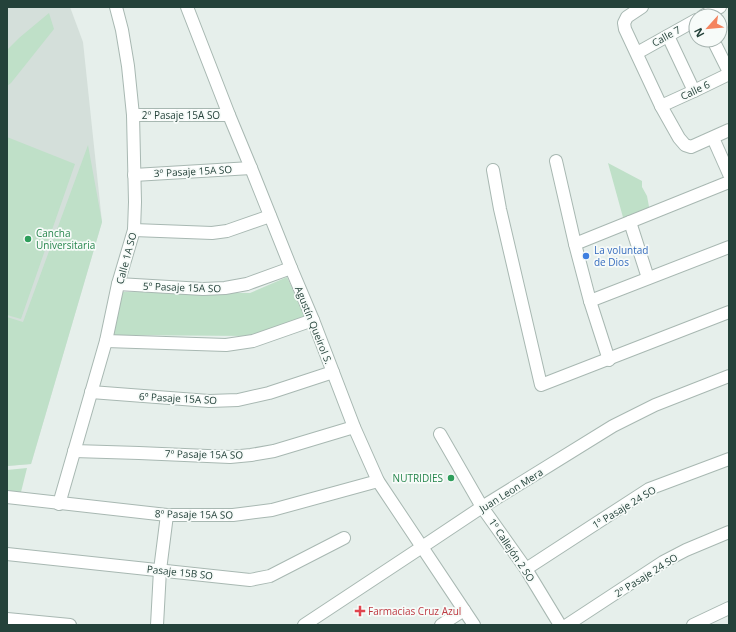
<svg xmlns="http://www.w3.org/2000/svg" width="736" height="632" viewBox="0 0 736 632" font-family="'Open Sans',sans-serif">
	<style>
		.built { fill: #d4dfda }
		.green { fill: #bfe0c8 }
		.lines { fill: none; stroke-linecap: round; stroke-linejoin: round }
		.minor-casing { stroke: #a8b8b2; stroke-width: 14 }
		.minor { stroke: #fff; stroke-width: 12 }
		.leisure-dot { fill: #2e9e5b; stroke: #f7fbf9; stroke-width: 1.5 }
		.shop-dot { fill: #3f7fe0; stroke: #f7fbf9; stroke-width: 1.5 }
		.health-dot { fill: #e0444e; stroke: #f7fbf9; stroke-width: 1.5 }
		.labels { text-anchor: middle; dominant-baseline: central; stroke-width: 3.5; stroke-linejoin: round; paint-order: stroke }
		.street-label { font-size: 10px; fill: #24423a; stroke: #f7fbf9 }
		.leisure-label { font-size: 10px; fill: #27864d; stroke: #f7fbf9; text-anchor: start }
		.shop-label { font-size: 10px; fill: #366cbe; stroke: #f7fbf9; text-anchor: start }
		.health-label { font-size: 10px; fill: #be3a42; stroke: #f7fbf9; text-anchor: start }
	</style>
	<rect width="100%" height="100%" fill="#e6efeb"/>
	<polygon class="built" points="7,7 70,7 83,42 102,222 31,464 7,466"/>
	<g class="green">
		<polygon points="49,13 54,29 11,83 7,86 7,50 19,38"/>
		<polygon points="7,137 75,164 21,319 7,315"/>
		<polygon points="88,145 102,222 31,464 7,466 7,317 23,322"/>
		<polygon points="608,163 642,181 642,187 647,196 650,212 624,221"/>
		<polygon points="287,277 305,317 249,336 113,335 123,292 250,293"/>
		<polygon points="27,468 21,492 7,491 7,470"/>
	</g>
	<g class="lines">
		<g class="minor-casing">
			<g id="minor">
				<polyline points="187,7 229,115 251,168 291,268 313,320 354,427 378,481 474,625"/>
				<polyline points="642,7 627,17 624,23 625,29 661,106 679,138 685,145 691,147 729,130"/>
				<polyline points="703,16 720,7"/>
				<polyline points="668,36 694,91"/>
				<polyline points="713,40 729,72"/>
				<polyline points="637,53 696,20"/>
				<polyline points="661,106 694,91 729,74"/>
				<polyline points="133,115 229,115"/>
				<polyline points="713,138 729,174"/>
				<polyline points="556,161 575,244 590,301 609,360"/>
				<polyline points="493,170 500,209 541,385 729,312"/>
				<polyline points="134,175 251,168"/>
				<polyline points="630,222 648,278"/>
				<polyline points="134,230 212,233 227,231 270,216"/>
				<polyline points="575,244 729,182"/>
				<polyline points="118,284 203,289 225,288 247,284 291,268"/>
				<polyline points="590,301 729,247"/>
				<polyline points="106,341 226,345 253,341 313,320"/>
				<polyline points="91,392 209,401 238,400 269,393 333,372"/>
				<polyline points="440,434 482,507 526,569 560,625"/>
				<polyline points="74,451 139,453 230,457 251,455 274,451 354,427"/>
				<polyline points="7,497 167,515 233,515 272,510 378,481"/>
				<polyline points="59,504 106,341 118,284 134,230 135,202 133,115 128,66 122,30 116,7"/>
				<polyline points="7,554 250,580 270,576 344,538"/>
				<polyline points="526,569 649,489 729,459"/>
				<polyline points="7,619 70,625"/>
				<polyline points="157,625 160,570 167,515"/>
				<polyline points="304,625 422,547 482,507 613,426 655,405 729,376"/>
				<polyline points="441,625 464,610"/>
				<polyline points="567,625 663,562 686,550 729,532"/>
				<polyline points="693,625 729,608"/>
			</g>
		</g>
		<use href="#minor" class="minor"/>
	</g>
	<g class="leisure-dot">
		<circle cx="28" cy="239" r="4"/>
		<circle cx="451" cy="478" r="4"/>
	</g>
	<circle class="shop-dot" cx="586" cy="256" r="4"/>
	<path class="health-dot" d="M358 605h4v4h4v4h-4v4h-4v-4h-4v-4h4z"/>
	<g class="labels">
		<g class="street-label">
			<text transform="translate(666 36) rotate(-29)">Calle 7</text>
			<text transform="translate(695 90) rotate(-25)">Calle 6</text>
			<text x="181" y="115">2º Pasaje 15A SO</text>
			<text transform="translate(193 171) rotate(-3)">3º Pasaje 15A SO</text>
			<text transform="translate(126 258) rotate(-75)">Calle 1A SO</text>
			<text transform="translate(182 287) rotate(2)">5º Pasaje 15A SO</text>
			<text transform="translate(314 325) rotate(68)">Agustín Queirol S.</text>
			<text transform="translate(178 398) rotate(3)">6º Pasaje 15A SO</text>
			<text transform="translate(204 454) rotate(1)">7º Pasaje 15A SO</text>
			<text transform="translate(511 490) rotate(-32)">Juan Leon Mera</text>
			<text transform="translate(624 507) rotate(-31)">1º Pasaje 24 SO</text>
			<text transform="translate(194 514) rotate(1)">8º Pasaje 15A SO</text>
			<text transform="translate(512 550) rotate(56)">1º Callejón 2 SO</text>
			<text transform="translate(180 572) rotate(6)">Pasaje 15B SO</text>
			<text transform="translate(646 575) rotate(-32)">2º Pasaje 24 SO</text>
		</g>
		<g class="leisure-label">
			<text x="36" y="233">Cancha<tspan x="36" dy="12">Universitaria</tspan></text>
			<text x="443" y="478" text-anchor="end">NUTRIDIES</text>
		</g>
		<g class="shop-label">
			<text x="594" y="250">La voluntad<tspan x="594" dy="12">de Dios</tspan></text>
		</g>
		<g class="health-label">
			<text x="368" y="611">Farmacias Cruz Azul</text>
		</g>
	</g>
	<rect width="736" height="632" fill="none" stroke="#24423a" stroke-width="16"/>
	<g transform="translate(708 28) rotate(243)"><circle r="19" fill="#f7fbf9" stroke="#a3b1ad"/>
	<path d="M0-3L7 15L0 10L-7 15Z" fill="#f4845f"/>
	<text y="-6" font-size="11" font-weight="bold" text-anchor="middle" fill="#24423a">N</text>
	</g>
</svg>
